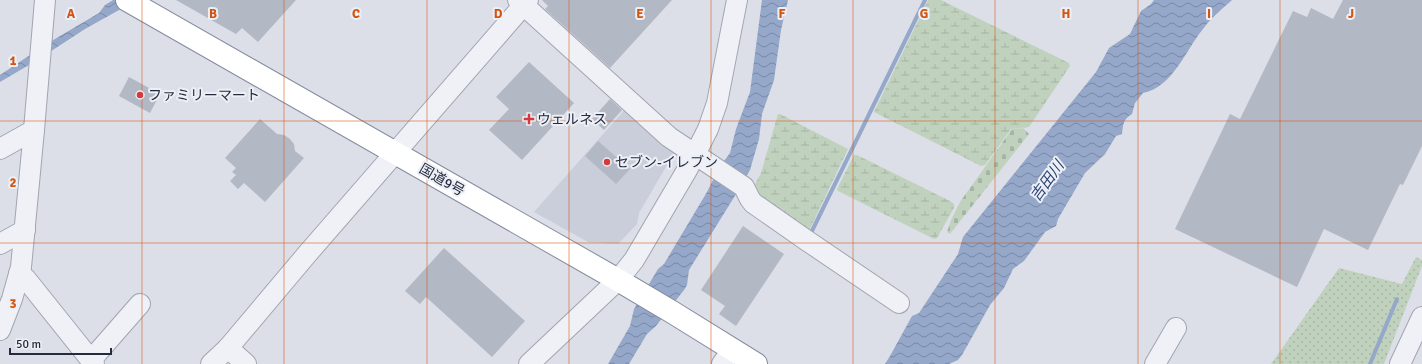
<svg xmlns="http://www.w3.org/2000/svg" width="1422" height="364" viewBox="0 0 1422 364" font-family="Signika,'Noto Sans JP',sans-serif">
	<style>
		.built { fill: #caceda }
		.wetland { fill: url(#wetland-marsh) }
		.cemetery { fill: url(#cemetery-stones) }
		.park { fill: url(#park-dots) }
		.water { fill: url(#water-waves) }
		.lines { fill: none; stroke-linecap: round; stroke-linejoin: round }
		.stream { stroke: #95a8ca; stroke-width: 4 }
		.building { fill: #b3b8c5 }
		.minor-casing { stroke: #a1a5b1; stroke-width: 22 }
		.highway-casing { stroke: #838b9f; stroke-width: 24 }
		.minor { stroke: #eff1f6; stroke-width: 20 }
		.highway { stroke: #fff; stroke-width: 22 }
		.grid { fill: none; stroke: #d45411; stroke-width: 1; stroke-opacity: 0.55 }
		.poi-dot { fill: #d6383d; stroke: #eceff5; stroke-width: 1.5 }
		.labels { text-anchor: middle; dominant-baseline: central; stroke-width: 4; stroke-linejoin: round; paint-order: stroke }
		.poi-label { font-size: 14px; fill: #252b3f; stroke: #eceff5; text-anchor: start }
		.street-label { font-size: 14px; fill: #252b3f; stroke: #eceff5 }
		.water-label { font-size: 15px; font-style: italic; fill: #2d4475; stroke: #eceff5 }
		.grid-label { font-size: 13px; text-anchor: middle; font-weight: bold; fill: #d45411; stroke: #eceff5; stroke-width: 4; stroke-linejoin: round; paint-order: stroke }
	</style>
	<defs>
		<pattern id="wetland-marsh" width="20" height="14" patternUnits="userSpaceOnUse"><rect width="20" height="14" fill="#c0d2bd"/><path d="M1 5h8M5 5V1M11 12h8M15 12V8" fill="none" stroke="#a5b4a4"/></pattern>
		<pattern id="cemetery-stones" width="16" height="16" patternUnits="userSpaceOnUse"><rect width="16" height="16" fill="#c0d2bd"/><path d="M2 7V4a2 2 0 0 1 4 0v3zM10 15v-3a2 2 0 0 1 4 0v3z" fill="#a5b4a4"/></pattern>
		<pattern id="park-dots" width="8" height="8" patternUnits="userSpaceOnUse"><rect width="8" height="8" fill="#c0d2bd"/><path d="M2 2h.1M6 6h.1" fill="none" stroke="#a5b4a4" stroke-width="1.8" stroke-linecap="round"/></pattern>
		<pattern id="water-waves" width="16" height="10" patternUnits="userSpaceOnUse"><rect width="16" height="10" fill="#95a8ca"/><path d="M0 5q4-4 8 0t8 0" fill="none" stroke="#7989a5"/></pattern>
	</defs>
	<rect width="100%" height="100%" fill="#dcdfe7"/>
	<polygon class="built" points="628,106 677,148 639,213 637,224 618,244 588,242 534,212"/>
	<g class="wetland">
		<polygon points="928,0 941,0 1069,63 1070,66 1029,127 1011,129 985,165 981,166 874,112"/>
		<polygon points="778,114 780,114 848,149 807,235 768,209 753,188 761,173"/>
		<polygon points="854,155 857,155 950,201 954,204 954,208 937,238 934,239 838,191 837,189"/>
	</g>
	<polygon class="cemetery" points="1023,128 1029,134 950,234 947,232 951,220 960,202 1012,129"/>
	<polygon class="park" points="1416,257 1422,260 1422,266 1384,364 1271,364 1339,268 1402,284"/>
	<g class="water">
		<polygon points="113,0 137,0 85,29 42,57 43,46 99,13 105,5"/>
		<polygon points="762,0 788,0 781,30 774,80 762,114 759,139 750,170 742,185 718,169 730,153 736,129 750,92"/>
		<path d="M1154,0H1232C1222,9 1211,18 1203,29C1185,51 1173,87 1143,93L1135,103L1132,114C1123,119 1123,125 1122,134L1116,136L1105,154L1085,173L1058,219L1056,226L1045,232L1024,261L1013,269L1004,288L990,305L962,355L958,360L949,364H885L890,356L912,316L919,313L958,254L963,237L1096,72L1109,48L1130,34L1141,11L1151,4Z"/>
		<polygon points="33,53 34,62 0,82 0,75"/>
		<polygon points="718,170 741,186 689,270 687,285 684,290 656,326 647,334 629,364 608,364 630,326 634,309 658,269 664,264 707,192"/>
	</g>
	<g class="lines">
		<g class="stream">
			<polyline points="809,237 925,0"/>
			<polyline points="1370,364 1397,299"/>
		</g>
	</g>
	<g class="building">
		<polygon points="176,0 296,0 258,42 242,28 236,34"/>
		<polygon points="542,0 672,0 610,68 545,9 548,6"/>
		<polygon points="1343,0 1422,0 1422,146 1403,185 1400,184 1368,250 1324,229 1297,287 1175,229 1230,114 1240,119 1293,11 1307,17 1311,8 1333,19"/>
		<polygon points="529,62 574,103 522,160 489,130 509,109 496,97"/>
		<polygon points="129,77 160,94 150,113 119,96"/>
		<polygon points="610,99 622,110 604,130 592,119"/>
		<polygon points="260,119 277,134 284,135 290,139 294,144 295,151 304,158 265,202 244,183 238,189 230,181 236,175 232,172 236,168 225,158"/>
		<polygon points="598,141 630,169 616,184 585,156"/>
		<polygon points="743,226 784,254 736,326 719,314 725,306 701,290"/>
		<polygon points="444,248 525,321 492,357 426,297 420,304 405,291"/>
	</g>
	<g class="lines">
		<g class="minor-casing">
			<g id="minor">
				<polyline points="518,0 669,137 744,187 750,199 753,203 806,240 899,303"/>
				<polyline points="0,149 34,130"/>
				<polyline points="0,244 25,230"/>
				<polyline points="19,274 26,279 94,364"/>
				<polyline points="0,330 12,299 21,267 34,130 45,0"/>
				<polyline points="228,348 246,364"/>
				<polyline points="91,360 140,304"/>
				<polyline points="211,364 228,348 308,253 528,0"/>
				<polyline points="529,364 618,280 634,260 687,170 708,129 717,103 737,0"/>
				<polyline points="722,364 732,350"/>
				<polyline points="1155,364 1176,328"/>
				<polyline points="1400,364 1422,317"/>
			</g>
		</g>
		<g class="highway-casing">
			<polyline id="highway" points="127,0 618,280 672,312 756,364"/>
		</g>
		<use href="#minor" class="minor"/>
		<use href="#highway" class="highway"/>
	</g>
	<path class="grid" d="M142,0V364M284,0V364M427,0V364M569,0V364M711,0V364M853,0V364M995,0V364M1138,0V364M1280,0V364M0,121H1422M0,243H1422"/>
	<g class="poi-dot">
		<circle cx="140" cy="95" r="4"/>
		<path d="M527 113h4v4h4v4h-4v4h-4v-4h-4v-4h4z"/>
		<circle cx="607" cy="162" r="4"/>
	</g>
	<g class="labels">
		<g class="poi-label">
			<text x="148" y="95">ファミリーマート</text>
			<text x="537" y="119">ウェルネス</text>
			<text x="615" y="162">セブン-イレブン</text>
		</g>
		<g class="street-label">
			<text transform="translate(442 180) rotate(30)">国道9号</text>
		</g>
		<g class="water-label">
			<text transform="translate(1047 181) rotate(-54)">吉田川</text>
		</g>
	</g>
	<g class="grid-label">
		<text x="71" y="18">A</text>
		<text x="213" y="18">B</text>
		<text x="356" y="18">C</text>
		<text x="498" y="18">D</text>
		<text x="640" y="18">E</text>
		<text x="782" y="18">F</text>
		<text x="924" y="18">G</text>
		<text x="1066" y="18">H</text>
		<text x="1209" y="18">I</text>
		<text x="1351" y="18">J</text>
		<text x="13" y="65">1</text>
		<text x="13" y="187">2</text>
		<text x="13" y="308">3</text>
	</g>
	<path d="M10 348v6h101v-6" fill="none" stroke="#252b3f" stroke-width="2"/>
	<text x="16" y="348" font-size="12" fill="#252b3f" stroke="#eceff5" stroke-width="3" paint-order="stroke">50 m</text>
</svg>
